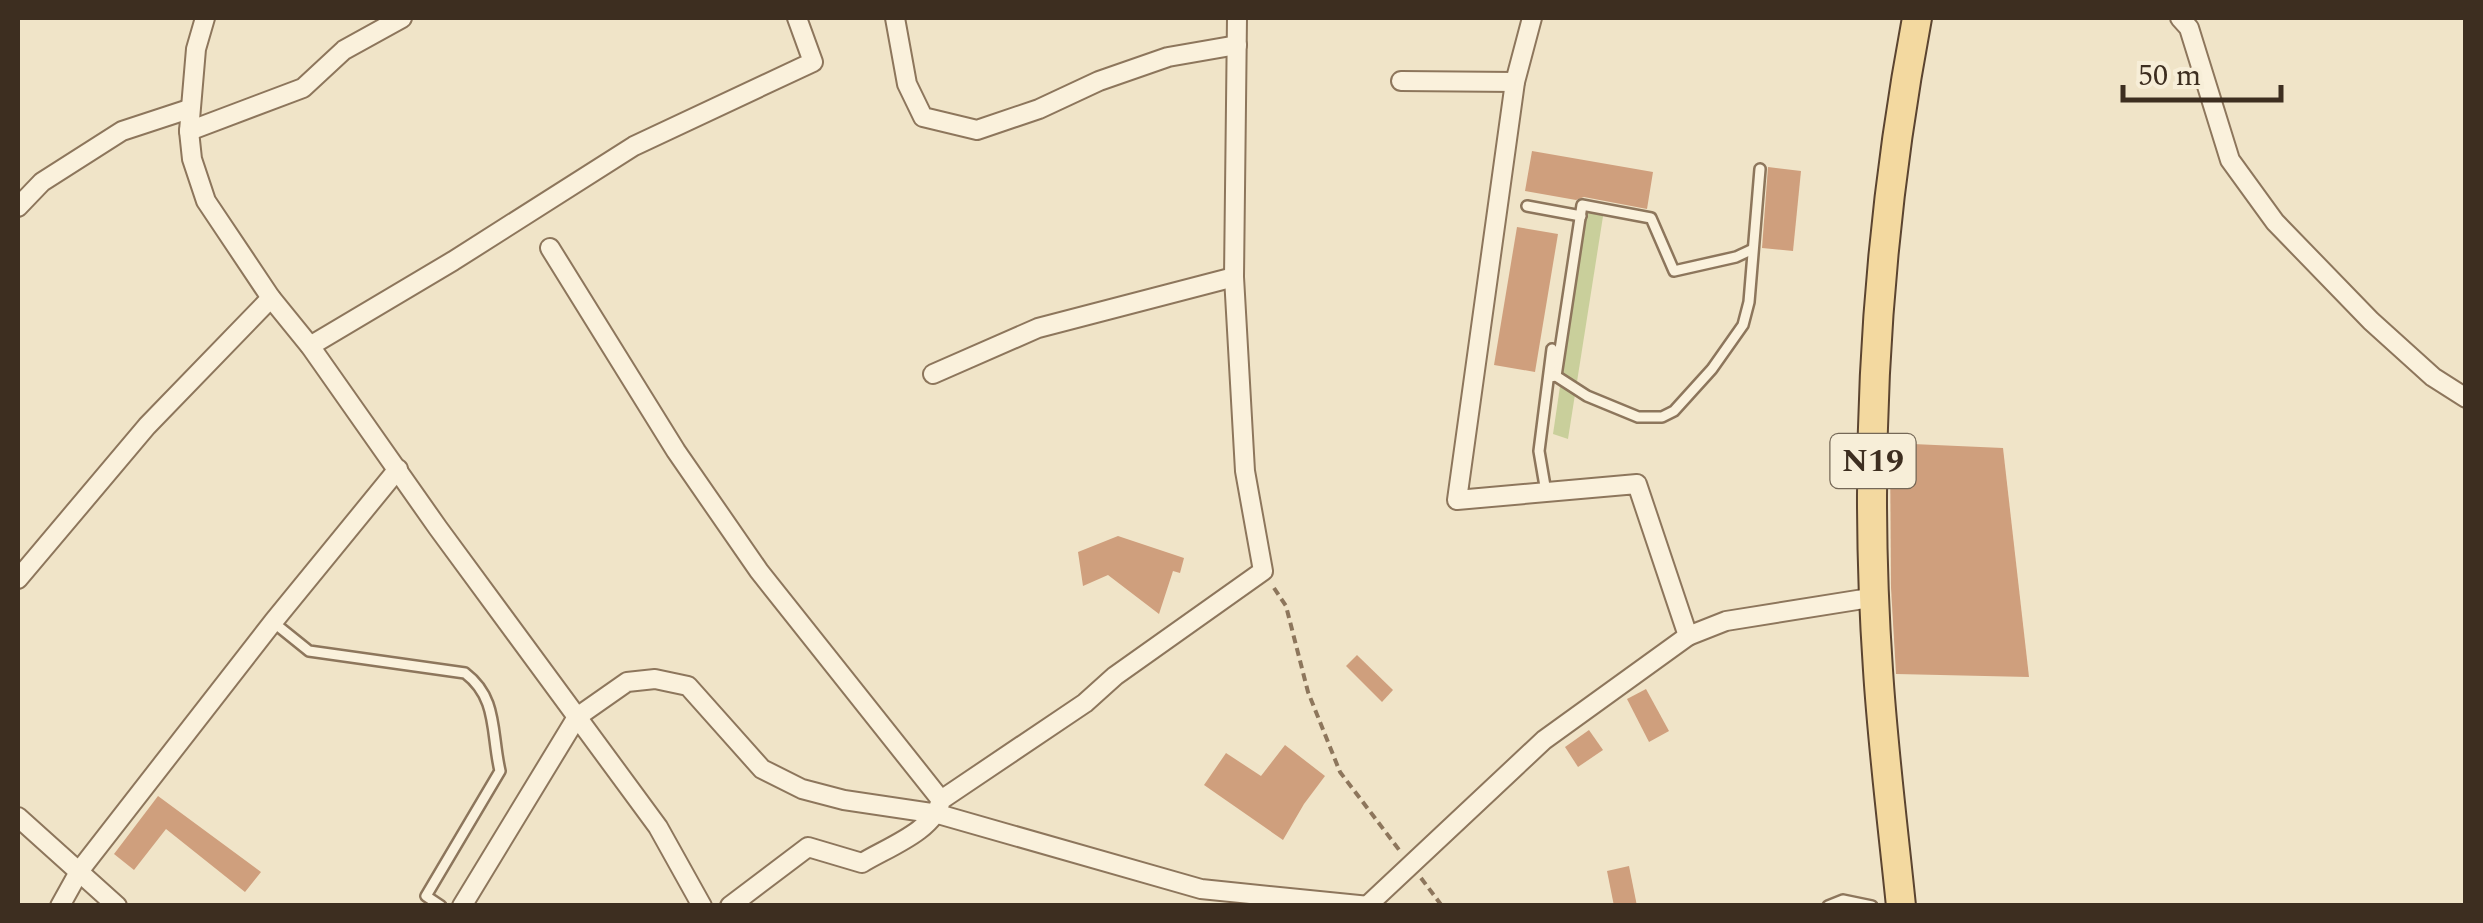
<svg xmlns="http://www.w3.org/2000/svg" width="2483" height="923" viewBox="0 0 2483 923" font-family="Spectral,serif">
	<style>
		.green { fill: #c9cf9b }
		.building { fill: #cf9f7d }
		.lines { fill: none; stroke-linecap: round; stroke-linejoin: round }
		.lane-casing { stroke: #8d765c; stroke-width: 14 }
		.street-casing { stroke: #8d765c; stroke-width: 22 }
		.primary-casing { stroke: #5b4430; stroke-width: 32 }
		.path { stroke: #8d765c; stroke-width: 4; stroke-dasharray: 8 5; stroke-linecap: butt }
		.lane { stroke: #faf1dc; stroke-width: 9 }
		.street { stroke: #faf1dc; stroke-width: 18 }
		.primary { stroke: #f3d9a0; stroke-width: 28 }
		.labels { text-anchor: middle; dominant-baseline: central; stroke-width: 10; stroke-linejoin: round; paint-order: stroke }
		.shield { fill: #f7eed8; stroke: #756857; stroke-width: 2.5 }
		.shield-label { font-size: 32px; font-weight: bold; fill: #3d2e20 }
	</style>
	<rect width="100%" height="100%" fill="#f0e4c8"/>
	<polygon class="green" points="1586,210 1604,210 1568,439 1553,434"/>
	<g class="building">
		<polygon points="1532,151 1653,172 1647,209 1584,197 1576,200 1525,191"/>
		<polygon points="1768,167 1801,171 1793,251 1762,248"/>
		<polygon points="1517,227 1558,234 1535,372 1494,365"/>
		<polygon points="1890,443 2003,448 2029,677 1896,674 1891,588"/>
		<polygon points="1118,536 1184,558 1180,573 1173,571 1159,614 1108,575 1083,586 1078,552"/>
		<polygon points="1357,655 1393,690 1382,702 1346,666"/>
		<polygon points="1646,689 1669,731 1649,742 1627,699"/>
		<polygon points="1589,730 1603,750 1578,767 1565,747"/>
		<polygon points="1285,745 1325,776 1304,804 1283,840 1204,785 1226,753 1261,776"/>
		<polygon points="158,796 261,872 245,892 166,829 134,870 114,854"/>
		<polygon points="1629,866 1637,906 1614,906 1607,871"/>
	</g>
	<g class="lines">
		<g class="lane-casing">
			<g id="lane">
				<polyline points="1527,206 1581,216"/>
				<polyline points="1556,376 1582,205 1651,218 1674,271 1736,257 1751,250"/>
				<polyline points="1549,377 1556,376 1587,396 1638,417 1662,417 1674,411 1712,369 1743,325 1749,302 1760,169"/>
				<polyline points="1546,492 1539,451 1552,349"/>
				<path d="M273,622L309,651L465,673C498,698 491,732 500,771L426,896L441,906"/>
				<polyline points="1828,906 1843,900 1872,906"/>
			</g>
		</g>
		<g class="street-casing">
			<g id="street">
				<polyline points="205,18 196,49 189,131 192,159 206,201 271,298 310,346 438,528 658,827 702,906"/>
				<polyline points="895,18 907,84 923,117 977,130 1039,109 1099,81 1168,57 1237,45"/>
				<polyline points="1532,18 1515,82 1457,500 1637,484 1688,636"/>
				<polyline points="2180,18 2189,28 2230,160 2275,222 2371,321 2433,377 2466,398"/>
				<polyline points="1401,81 1515,82"/>
				<polyline points="189,131 303,88 344,50 402,18"/>
				<polyline points="18,207 42,182 122,131 189,109"/>
				<polyline points="550,248 676,451 759,571 941,800"/>
				<polyline points="310,346 453,261 634,146 813,62 797,18"/>
				<polyline points="933,374 1038,328 1234,277"/>
				<polyline points="18,579 147,426 271,298"/>
				<polyline points="18,817 117,906"/>
				<polyline points="1368,905 1544,740 1688,636 1726,621 1876,597"/>
				<polyline points="60,906 80,870 273,622 398,469"/>
				<polyline points="462,906 577,717 627,682 655,679 688,686 762,769 802,789 844,800 938,814 1201,889 1369,906"/>
				<path d="M730,906L808,847L862,863C888,847 934,831 941,800L1085,703L1115,676L1263,571L1245,471L1234,277L1237,18"/>
			</g>
		</g>
		<g class="primary-casing">
			<path id="primary" d="M1901,906C1893,827 1883,749 1878,670C1863,453 1877,231 1917,18"/>
		</g>
		<g class="path">
			<polyline points="1274,588 1286,606 1308,692 1340,772 1400,851"/>
			<polyline points="1421,878 1442,906"/>
		</g>
		<use href="#lane" class="lane"/>
		<use href="#street" class="street"/>
		<use href="#primary" class="primary"/>
	</g>
	<g class="labels">
		<rect class="shield" x="1830.5" y="434" width="85" height="54" rx="8"/>
		<g class="shield-label">
			<text x="1873" y="461">N19</text>
		</g>
	</g>
	<rect width="2483" height="923" fill="none" stroke="#3d2e20" stroke-width="40"/>
	<path d="M2123 85v15h158v-15" fill="none" stroke="#3d2e20" stroke-width="5"/>
	<text x="2138" y="85" font-size="30" fill="#3d2e20" stroke="#f7eed8" stroke-width="8" paint-order="stroke">50 m</text>
</svg>
